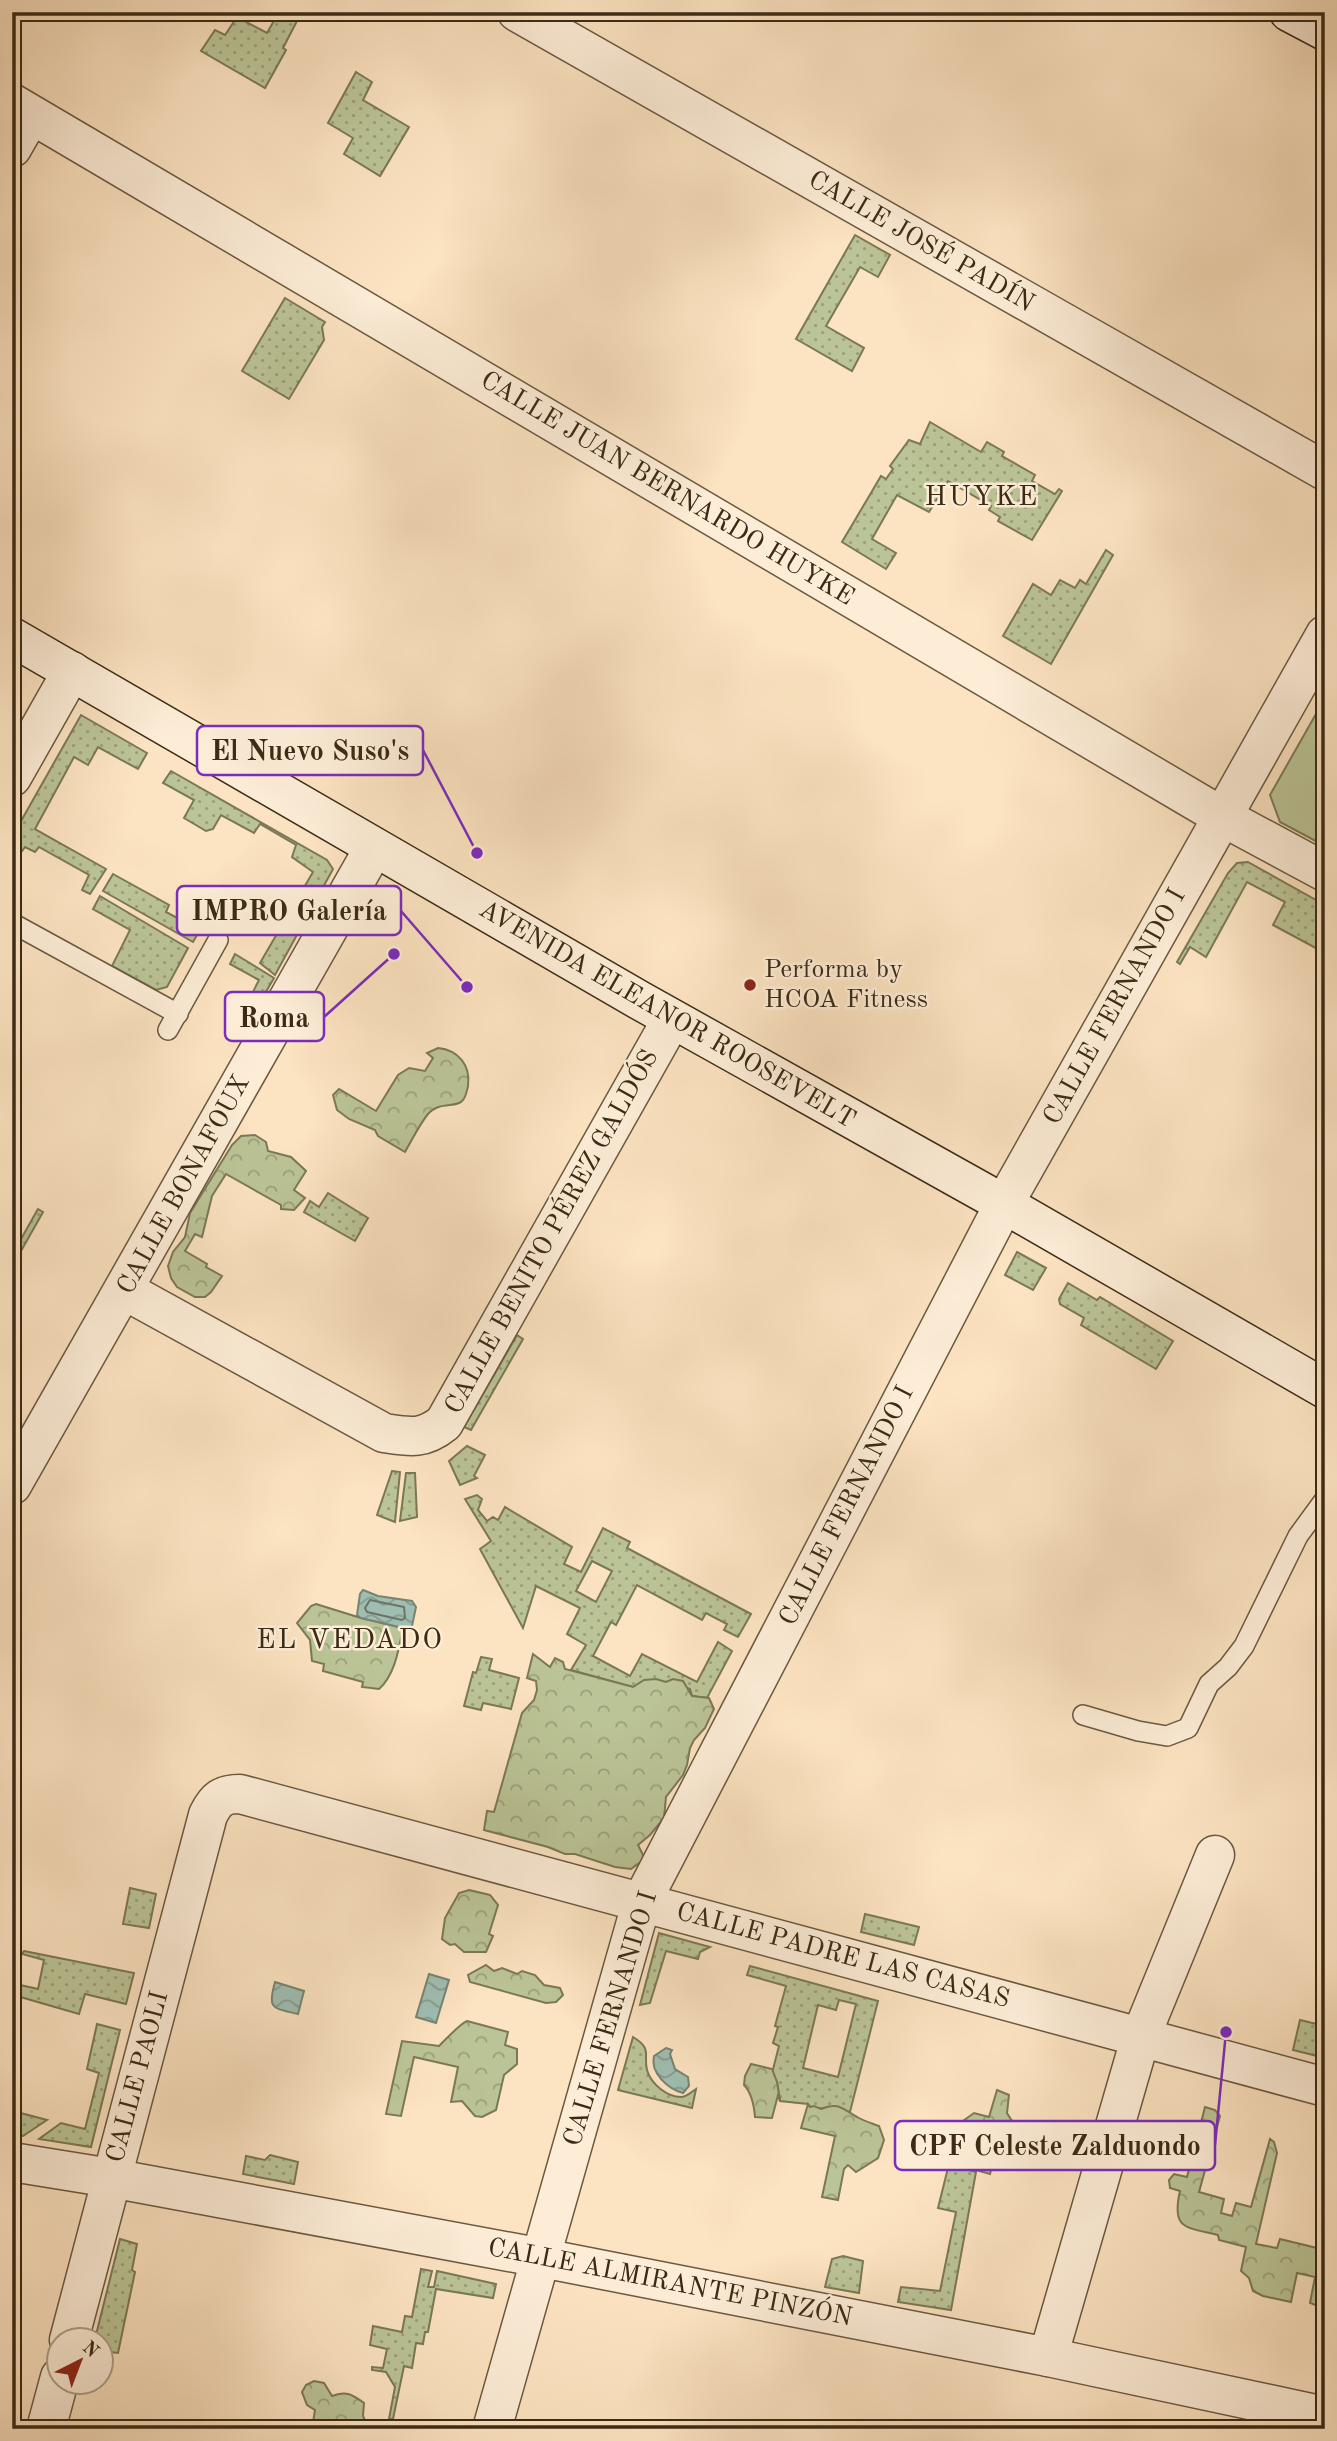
<svg xmlns="http://www.w3.org/2000/svg" width="1337" height="2441" viewBox="0 0 1337 2441" font-family="'Old Standard TT',serif">
	<style>
		.grass { fill: url(#grass-dots); stroke: #7b7856; stroke-width: 2; fill-rule: evenodd }
		.forest { fill: url(#forest-crowns); stroke: #7b7856; stroke-width: 2 }
		.green { fill: #bbc496; stroke: #7b7856; stroke-width: 2 }
		.water { fill: url(#water-waves); stroke: #778373; stroke-width: 2 }
		.lines { fill: none; stroke-linecap: round; stroke-linejoin: round }
		.shore { stroke: #6d7464; stroke-width: 2 }
		.lane-casing { stroke: #6b5940; stroke-width: 22 }
		.street-casing { stroke: #6b5940; stroke-width: 41 }
		.secondary-casing { stroke: #3b2b15; stroke-width: 41 }
		.lane { stroke: #fdedd7; stroke-width: 19 }
		.street { stroke: #fdedd7; stroke-width: 38 }
		.secondary { stroke: #fdedd7; stroke-width: 38 }
		.poi-dot { fill: #8f2418; stroke: #fdedd7; stroke-width: 2.5 }
		.labels { text-anchor: middle; dominant-baseline: central; stroke-width: 5; stroke-linejoin: round; paint-order: stroke }
		.street-label { font-size: 26px; fill: #3b2b15; stroke: #fdedd7 }
		.poi-label { font-size: 26px; fill: #3b2b15; stroke: #fdedd7; text-anchor: start }
		.neighbourhood-label { font-size: 28px; letter-spacing: 2px; fill: #3b2b15; stroke: #fdedd7 }
		.leader { fill: none; stroke: #7b2cbf; stroke-width: 2.5 }
		.callout-dot { fill: #7b2cbf; stroke: #fdedd7; stroke-width: 2.5 }
		.callout { fill: #fdedd7; stroke: #7b2cbf; stroke-width: 2.5 }
		.callout-label { font-size: 28px; text-anchor: middle; font-weight: bold; fill: #3b2b15 }
	</style>
	<defs>
		<pattern id="grass-dots" width="8" height="8" patternUnits="userSpaceOnUse" patternTransform="scale(1.75)"><rect width="8" height="8" fill="#bbc496"/><path d="M2 2h.1M6 6h.1" fill="none" stroke="#999f79" stroke-width="1.8" stroke-linecap="round"/></pattern>
		<pattern id="forest-crowns" width="20" height="18" patternUnits="userSpaceOnUse" patternTransform="scale(1.75)"><rect width="20" height="18" fill="#bbc496"/><path d="M2 6a3 3 0 1 1 6 0M12 15a3 3 0 1 1 6 0" fill="none" stroke="#999f79"/></pattern>
		<pattern id="water-waves" width="16" height="10" patternUnits="userSpaceOnUse" patternTransform="scale(1.75)"><rect width="16" height="10" fill="#9fbeb2"/><path d="M0 5q4-4 8 0t8 0" fill="none" stroke="#839b90"/></pattern>
	</defs>
	<rect width="100%" height="100%" fill="#fce3c1"/>
	<filter id="stains"><feTurbulence type="fractalNoise" baseFrequency=".00286" numOctaves="4"/><feColorMatrix values="0 0 0 0 .2 0 0 0 0 .09 0 0 0 0 .02 0 0 0 .5 -.17"/></filter>
	<radialGradient id="worn" r=".72"><stop offset=".6" stop-color="#630" stop-opacity="0"/><stop offset="1" stop-color="#630" stop-opacity=".3"/></radialGradient>
	<g class="grass">
		<polygon points="279,12 291,12 299,17 283,48 286,50 265,88 201,51 215,30 225,35 237,17 267,33"/>
		<polygon points="356,72 372,82 363,100 409,127 380,176 344,154 353,138 328,123"/>
		<polygon points="855,235 890,255 878,277 860,267 826,326 864,348 852,371 796,339"/>
		<polygon points="285,298 325,322 322,327 324,340 289,399 242,371"/>
		<polygon points="930,422 981,452 987,442 1004,452 1002,456 1035,475 1032,481 1055,494 1059,489 1062,491 1032,540 998,521 1000,517 989,510 991,506 948,481 929,512 897,495 872,539 896,553 886,569 842,542 881,476 886,479 893,469 890,466 909,440 920,444"/>
		<polygon points="1106,550 1113,555 1051,664 1003,636 1033,584 1051,595 1060,580 1075,588 1080,580 1086,584"/>
		<polygon points="81,715 147,753 138,769 98,747 88,765 74,757 35,829 106,869 90,894 82,890 89,875 39,847 35,852 25,847 12,865 12,837"/>
		<polygon points="171,771 327,860 333,869 275,975 260,963 313,872 292,857 296,845 260,824 254,833 221,815 213,829 206,831 184,818 194,800 163,783"/>
		<polygon points="1248,862 1325,905 1325,953 1273,925 1285,902 1247,882 1206,957 1190,947 1180,964 1177,962 1228,873 1237,863"/>
		<polygon points="113,874 169,905 166,912 200,930 193,942 103,891"/>
		<polygon points="100,896 188,948 167,987 156,990 112,966 130,930 93,909"/>
		<polygon points="235,954 274,978 243,1031 235,1027 259,980 230,964"/>
		<polygon points="328,1193 368,1218 355,1241 304,1212 310,1201 319,1207"/>
		<polygon points="38,1209 43,1212 12,1267 12,1255"/>
		<polygon points="1017,1252 1046,1268 1033,1290 1005,1275"/>
		<polygon points="1068,1283 1097,1300 1100,1297 1173,1341 1156,1369 1081,1325 1084,1318 1060,1304 1059,1299"/>
		<polygon points="517,1335 523,1339 471,1430 464,1427"/>
		<polygon points="467,1446 485,1455 474,1476 477,1478 460,1485 449,1461"/>
		<polygon points="392,1471 400,1472 395,1522 377,1515"/>
		<polygon points="406,1473 415,1473 417,1517 400,1521"/>
		<path d="M477,1495L482,1499L478,1510L487,1521L493,1517L498,1520L505,1507L572,1547L564,1564L581,1572L603,1528L630,1542L627,1548L751,1614L738,1637L724,1630L727,1624L706,1613L702,1620L637,1585L616,1625L611,1622L593,1656L630,1676L642,1654L697,1682L718,1642L732,1651L707,1698L692,1696L690,1689C669,1683 653,1675 633,1687L571,1670L586,1645L567,1634L580,1608L536,1586L523,1628L480,1549L491,1541L465,1499ZM592,1561L612,1571L596,1602L576,1591Z"/>
		<polygon points="481,1657 492,1659 489,1670 519,1678 511,1709 483,1703 481,1710 464,1706 473,1672 476,1673"/>
		<polygon points="130,1888 156,1894 149,1928 123,1924"/>
		<polygon points="865,1914 919,1927 914,1945 861,1932"/>
		<polygon points="659,1933 710,1947 700,1952 698,1959 666,1951 650,2003 640,2005"/>
		<polygon points="24,1951 134,1973 126,2004 85,1994 79,2014 17,1996 20,1985 38,1989 44,1960 22,1954"/>
		<path d="M750,1966L878,2001L850,2112L810,2107L808,2104L780,2101L777,2082L772,2073L779,2046L773,2043L778,2027L775,2026L786,1986L747,1975ZM839,2000L856,2004L838,2077L803,2068L818,2005L836,2010Z"/>
		<polygon points="1300,2020 1325,2026 1325,2058 1293,2050"/>
		<polygon points="97,2024 120,2030 91,2147 39,2139 61,2123 85,2129 99,2073 87,2069"/>
		<path d="M633,2037C653,2049 643,2055 647,2070C651,2084 667,2097 681,2097C687,2097 691,2092 696,2089L692,2108L618,2090Z"/>
		<polygon points="12,2098 15,2099 13,2111 47,2120 23,2136 12,2134"/>
		<polygon points="270,2155 298,2162 294,2184 243,2174 246,2156 265,2160"/>
		<polygon points="949,2164 976,2172 951,2310 898,2302 901,2287 940,2291 956,2212 938,2208"/>
		<polygon points="120,2239 137,2244 132,2270 135,2272 118,2353 102,2351 102,2340 95,2339"/>
		<polygon points="843,2256 863,2261 859,2293 825,2287 832,2259"/>
		<polygon points="421,2269 432,2271 428,2287 434,2287 437,2271 496,2284 493,2298 436,2289 428,2332 425,2332 423,2344 416,2343 412,2368 404,2366 393,2419 389,2419 395,2387 386,2372 372,2370 372,2367 383,2368 387,2349 370,2345 373,2326 402,2332 405,2316 412,2317"/>
	</g>
	<g class="forest">
		<path d="M438,1048C458,1050 471,1065 468,1086C467,1090 466,1098 462,1101C456,1108 439,1101 428,1114C419,1125 412,1140 405,1152L378,1136L375,1130L349,1119L337,1110L333,1095L339,1089L376,1111L398,1075L409,1068L425,1071L433,1058L427,1053Z"/>
		<polygon points="255,1135 266,1142 268,1151 291,1157 306,1171 294,1190 305,1198 294,1210 281,1209 281,1205 226,1174 212,1196 202,1237 195,1234 185,1251 207,1264 206,1267 222,1276 211,1292 205,1297 195,1297 177,1287 171,1278 168,1266 173,1252 185,1237 190,1213 232,1145 241,1136"/>
		<path d="M316,1604L361,1618L403,1628C399,1648 395,1675 379,1689L362,1687L363,1682L323,1671L324,1664L312,1661L310,1640L297,1623L311,1606Z"/>
		<polygon points="533,1654 550,1667 555,1658 563,1662 565,1669 633,1687 644,1680 656,1679 666,1682 673,1679 683,1681 692,1696 709,1698 714,1709 705,1728 694,1740 690,1748 687,1765 683,1775 666,1797 664,1818 650,1835 638,1845 645,1859 631,1869 615,1867 575,1854 565,1854 548,1847 484,1830 487,1811 494,1812 522,1713 534,1700 537,1690 536,1681 527,1678"/>
		<polygon points="469,1890 490,1895 498,1905 489,1934 493,1936 486,1952 464,1952 455,1944 450,1945 442,1939 445,1918 459,1893"/>
		<polygon points="486,1965 494,1971 502,1968 517,1974 522,1971 535,1975 544,1985 560,1988 563,1995 556,2002 546,2003 470,1982 468,1975"/>
		<path d="M467,2021L508,2032L505,2045L517,2049V2064L504,2075L496,2110L482,2117L475,2116L462,2101L451,2102L458,2067L414,2057L401,2116L386,2114L402,2041L439,2046C445,2040 461,2023 467,2021Z"/>
		<path d="M751,2064L772,2069L777,2082L780,2101L778,2095L772,2118L755,2117C754,2105 752,2093 744,2085L745,2076Z"/>
		<polygon points="997,2090 1009,2095 1007,2113 1012,2121 1010,2129 999,2141 990,2174 962,2166 956,2160 954,2144 960,2123 974,2113 989,2117"/>
		<path d="M808,2104L810,2107L814,2106L821,2109C838,2101 844,2110 857,2117C864,2121 871,2123 879,2126L884,2140L878,2158L856,2172L848,2165L844,2169L838,2200L822,2197L835,2136L801,2128Z"/>
		<path d="M1205,2107L1215,2110L1220,2116L1199,2192L1224,2199L1221,2213L1232,2216L1236,2203L1251,2207L1270,2139L1274,2142L1277,2153L1256,2244L1277,2248L1280,2239L1317,2248L1325,2213V2309L1310,2303L1315,2277L1297,2273L1291,2302L1263,2296L1253,2291L1249,2278L1241,2271L1246,2247L1219,2240L1218,2235C1186,2227 1171,2230 1180,2191L1170,2188L1169,2180L1174,2174L1187,2177Z"/>
		<path d="M314,2381L324,2383L332,2396C346,2390 353,2395 364,2403L363,2416L369,2429H312L315,2410L307,2405L302,2392L306,2385Z"/>
	</g>
	<polygon class="green" points="1325,698 1325,846 1280,822 1270,795"/>
	<g class="water">
		<polygon points="363,1590 378,1596 412,1601 416,1607 412,1626 403,1628 361,1618 357,1615 360,1594"/>
		<polygon points="429,1974 449,1980 436,2023 416,2017"/>
		<path d="M275,1982L304,1991L298,2014C273,2008 267,2010 275,1982Z"/>
		<path d="M666,2048L672,2050L670,2054L675,2069L688,2077L689,2086L683,2093C668,2089 650,2073 654,2056Z"/>
	</g>
	<g class="lines">
		<polygon class="shore" points="370,1600 404,1607 405,1618 402,1620 367,1612 365,1608"/>
		<g class="lane-casing">
			<g id="lane">
				<polyline points="12,923 178,1014"/>
				<polyline points="168,1030 218,940"/>
				<polyline points="1083,1715 1138,1731 1167,1736 1188,1728 1209,1684 1228,1667 1244,1646 1298,1536 1325,1499"/>
			</g>
		</g>
		<g class="street-casing">
			<g id="street">
				<polyline points="517,12 1325,471"/>
				<polyline points="12,103 1221,816 1325,872"/>
				<polyline points="12,148 31,115"/>
				<polyline points="12,777 72,671"/>
				<path d="M124,1290L384,1433C410,1437 423,1440 444,1423L672,1019"/>
				<polyline points="12,1485 374,848"/>
				<polyline points="12,2162 111,2178 542,2258 1048,2357 1325,2416"/>
				<path d="M69,2340L208,1815C216,1799 222,1794 240,1794L1325,2087"/>
				<polyline points="1048,2357 1141,2036 1215,1855"/>
				<polyline points="46,2429 60,2377"/>
				<polyline points="492,2429 642,1901 1004,1204 1325,635"/>
			</g>
		</g>
		<g class="secondary-casing">
			<g id="secondary">
				<polyline points="1289,12 1325,31"/>
				<polyline points="12,637 639,1000 1004,1204 1325,1389"/>
			</g>
		</g>
		<use href="#lane" class="lane"/>
		<use href="#street" class="street"/>
		<use href="#secondary" class="secondary"/>
	</g>
	<circle class="poi-dot" cx="750" cy="985" r="7"/>
	<g class="labels">
		<g class="street-label">
			<text transform="translate(921 242) rotate(30)">CALLE JOSÉ PADÍN</text>
			<text transform="translate(667 489) rotate(31)">CALLE JUAN BERNARDO HUYKE</text>
			<text transform="translate(1115 1007) rotate(-61)">CALLE FERNANDO I</text>
			<text transform="translate(667 1015) rotate(30)">AVENIDA ELEANOR ROOSEVELT</text>
			<text transform="translate(184 1185) rotate(-61)">CALLE BONAFOUX</text>
			<text transform="translate(552 1232) rotate(-61)">CALLE BENITO PÉREZ GALDÓS</text>
			<text transform="translate(847 1506) rotate(-63)">CALLE FERNANDO I</text>
			<text transform="translate(843 1956) rotate(15)">CALLE PADRE LAS CASAS</text>
			<text transform="translate(611 2019) rotate(-73)">CALLE FERNANDO I</text>
			<text transform="translate(138 2077) rotate(-75)">CALLE PAOLI</text>
			<text transform="translate(670 2283) rotate(11)">CALLE ALMIRANTE PINZÓN</text>
		</g>
		<g class="poi-label">
			<text x="764" y="970">Performa by<tspan x="764" dy="30">HCOA Fitness</tspan></text>
		</g>
		<g class="neighbourhood-label">
			<text x="982" y="498">HUYKE</text>
			<text x="350" y="1641">EL VEDADO</text>
		</g>
	</g>
	<path class="leader" d="M477 853L423 750M467 987L401 911M394 954L324 1017M1226 2032L1215 2145"/>
	<g class="callout-dot">
		<circle cx="477" cy="853" r="7"/>
		<circle cx="467" cy="987" r="7"/>
		<circle cx="394" cy="954" r="7"/>
		<circle cx="1226" cy="2032" r="7"/>
	</g>
	<g class="callout">
		<rect x="197" y="726" width="226" height="49" rx="7"/>
		<rect x="177" y="886" width="224" height="49" rx="7"/>
		<rect x="225" y="992" width="99" height="49" rx="7"/>
		<rect x="895" y="2121" width="320" height="49" rx="7"/>
	</g>
	<g class="callout-label">
		<text x="310" y="760">El Nuevo Suso's</text>
		<text x="289" y="920">IMPRO Galería</text>
		<text x="274" y="1027">Roma</text>
		<text x="1055" y="2155">CPF Celeste Zalduondo</text>
	</g>
	<rect width="1337" height="2441" fill="none" stroke="#fce3c1" stroke-width="42"/>
	<rect x="14" y="14" width="1309" height="2413" fill="none" stroke="#3b2b15" stroke-width="3.5"/>
	<rect x="21" y="21" width="1295" height="2399" fill="none" stroke="#3b2b15" stroke-width="2"/>
	<g transform="translate(80 2361) rotate(42)"><circle r="33" fill="#fdedd7" stroke="#af9f89" stroke-width="2"/>
	<path d="M0-5L12 26L0 18L-12 26Z" fill="#8f2418"/>
	<text y="-10" font-size="19" font-weight="bold" text-anchor="middle" fill="#3b2b15">N</text>
	</g>
	<rect width="100%" height="100%" filter="url(#stains)"/>
	<rect width="100%" height="100%" fill="url(#worn)"/>
</svg>
